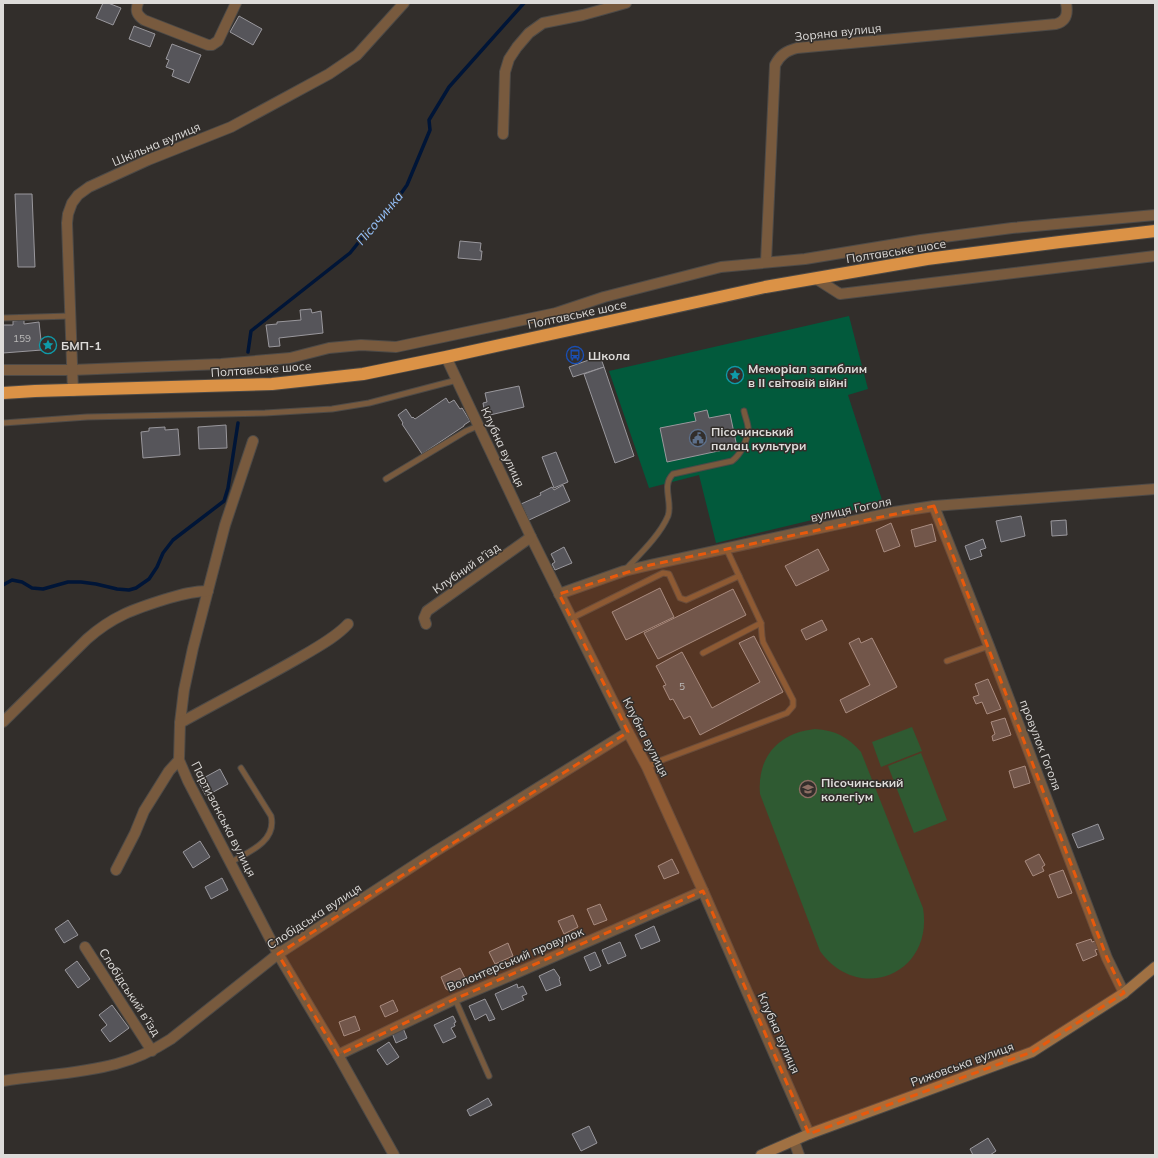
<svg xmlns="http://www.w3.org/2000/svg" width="1158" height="1158" viewBox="0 0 1158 1158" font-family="Mulish,sans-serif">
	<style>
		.green { fill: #025a3c }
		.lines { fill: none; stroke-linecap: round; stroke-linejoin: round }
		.stream { stroke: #001537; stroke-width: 3.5 }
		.building { fill: #56555a; stroke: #9a989d }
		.lane-casing { stroke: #4d4a47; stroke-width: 7 }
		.street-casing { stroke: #4d4a47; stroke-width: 12 }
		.secondary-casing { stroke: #4d4a47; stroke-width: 12 }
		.highway-casing { stroke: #4d4a47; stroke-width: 14 }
		.lane { stroke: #785a3e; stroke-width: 5 }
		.street { stroke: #785a3e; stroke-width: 10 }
		.secondary { stroke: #a07143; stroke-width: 10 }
		.highway { stroke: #db9246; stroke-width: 12 }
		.marked { fill: #e8590c; fill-opacity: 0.2; stroke: #e8590c; stroke-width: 3; stroke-dasharray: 8 5; stroke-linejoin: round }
		.labels { text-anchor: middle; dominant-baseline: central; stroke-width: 3; stroke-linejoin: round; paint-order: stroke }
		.number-label { font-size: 10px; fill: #bbbab9 }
		.street-label { font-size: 12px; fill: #dddbd9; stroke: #322e2b }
		.poi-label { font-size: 12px; font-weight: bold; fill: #dddbd9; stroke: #322e2b; text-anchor: start }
		.water-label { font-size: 13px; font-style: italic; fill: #96c2fb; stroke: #322e2b }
	</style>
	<rect width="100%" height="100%" fill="#322e2b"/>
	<g class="green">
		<polygon points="849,316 868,389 848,395 883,503 716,543 699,475 649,488 609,371"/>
		<polygon points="912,727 922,751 881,767 872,742"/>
		<path d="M815,729C835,730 848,737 861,752L923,908C934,974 859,1005 820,951L760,794C757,757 778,733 815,729Z"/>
		<polygon points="921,753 947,820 914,833 888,766"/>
	</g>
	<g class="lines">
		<g class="stream">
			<polyline points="248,352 251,331 350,253 367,232 385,216 407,185 430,130 429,120 449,87 524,3"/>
			<polyline points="3,585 12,580 22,582 32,588 43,589 68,582 81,582 96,584 117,589 129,590 136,588 149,579 157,567 163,553 173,540 224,501 228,488 238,423"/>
		</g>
	</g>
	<g class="building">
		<polygon points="103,3 108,3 121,8 113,25 96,18"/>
		<polygon points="239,16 262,29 253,45 230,32"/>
		<polygon points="134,26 155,34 150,47 129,39"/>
		<polygon points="172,44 201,55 189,83 172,76 174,70 166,67 169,60 166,59"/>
		<polygon points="15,194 32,194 35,267 18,267"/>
		<polygon points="460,241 481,243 480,251 482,251 481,260 458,258"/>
		<polygon points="311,309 312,313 321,311 323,333 279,338 280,346 269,347 266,325 277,324 277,322 301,320 300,310"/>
		<polygon points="24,320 24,324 39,322 42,350 3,353 3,325 13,325 13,321"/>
		<polygon points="600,356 604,367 573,377 569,367"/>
		<polygon points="604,367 634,456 615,463 584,374"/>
		<polygon points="519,386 524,407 490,415 488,409 484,409 483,403 487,402 485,393"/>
		<polygon points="446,398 449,403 454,400 460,409 462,408 470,421 464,425 464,426 422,454 402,424 403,423 398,415 406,409 412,418 413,417 415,419"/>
		<polygon points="707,410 709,418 730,414 737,447 667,462 660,428 696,421 694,413"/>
		<polygon points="226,425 227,448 199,449 198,427"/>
		<polygon points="165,427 165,430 178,429 180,455 143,458 141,432 149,431 149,428"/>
		<polygon points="556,452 568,482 554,488 542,457"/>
		<polygon points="563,485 570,501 529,520 521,504 541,495 540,493 552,487 554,490"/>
		<polygon points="1021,516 1025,536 1001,542 996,521"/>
		<polygon points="1066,520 1067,535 1052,536 1051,521"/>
		<polygon points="891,523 900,546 884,552 876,530"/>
		<polygon points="932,524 936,541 915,547 911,530"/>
		<polygon points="983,539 986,548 980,550 982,556 970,560 965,546"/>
		<polygon points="564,547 572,563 555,570 552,564 555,562 551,554"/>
		<polygon points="818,549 829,570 796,586 785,566"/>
		<polygon points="660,588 674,617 626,640 612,612"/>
		<polygon points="733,589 746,615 658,659 644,633"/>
		<polygon points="822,620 827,630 806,640 801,630"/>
		<polygon points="754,636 783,692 700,735 690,716 684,719 673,699 670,700 663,686 666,685 656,666 682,652 712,708 760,682 739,643"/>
		<polygon points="859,638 861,643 872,638 897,687 846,713 840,700 870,685 849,643"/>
		<polygon points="988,679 1001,709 987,714 982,702 976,704 973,697 979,695 975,684"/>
		<polygon points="1005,718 1011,735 993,741 992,736 995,734 991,722"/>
		<polygon points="1025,766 1030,783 1014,788 1009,771"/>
		<polygon points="220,769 228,784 206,796 198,781"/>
		<polygon points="1098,824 1104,839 1078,848 1072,834"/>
		<polygon points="200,841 210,857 193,868 183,852"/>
		<polygon points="1039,854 1045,865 1042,867 1044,871 1033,876 1025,861"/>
		<polygon points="672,859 679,873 664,879 658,866"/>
		<polygon points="1063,870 1072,893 1058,898 1049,875"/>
		<polygon points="222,878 228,890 211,899 205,887"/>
		<polygon points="600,904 607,920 594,925 587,909"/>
		<polygon points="573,915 578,927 564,934 558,921"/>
		<polygon points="68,920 78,935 64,943 55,929"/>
		<polygon points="654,926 660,941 641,949 635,935"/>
		<polygon points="1091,939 1092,942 1095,941 1098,949 1095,950 1097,955 1083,961 1076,944"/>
		<polygon points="620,942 626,956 608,964 602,950"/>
		<polygon points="508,943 513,956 495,964 489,952"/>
		<polygon points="595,952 601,966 590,971 584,957"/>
		<polygon points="77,961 90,979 78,988 65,970"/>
		<polygon points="460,968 466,980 452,987 453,988 448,990 446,989 441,977"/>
		<polygon points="554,969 560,978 559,979 561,985 546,991 539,976"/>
		<polygon points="517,984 518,988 523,986 527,994 522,996 524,1000 502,1010 495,994"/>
		<polygon points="485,999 495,1019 489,1021 486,1014 475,1020 469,1006"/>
		<polygon points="393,1000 398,1011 385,1017 380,1006"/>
		<polygon points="112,1005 129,1028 110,1042 101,1030 107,1025 99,1015"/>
		<polygon points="355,1016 360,1030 344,1036 339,1022"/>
		<polygon points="453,1016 456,1022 454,1023 455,1026 451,1028 456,1037 443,1043 434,1025"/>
		<polygon points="403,1028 407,1038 396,1043 392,1033"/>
		<polygon points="389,1042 399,1057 387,1065 377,1050"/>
		<polygon points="488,1098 492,1105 470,1116 467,1110"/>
		<polygon points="589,1126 597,1143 581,1151 572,1134"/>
		<polygon points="988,1138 996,1151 990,1155 973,1155 970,1149"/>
	</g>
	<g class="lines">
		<g class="lane-casing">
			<g id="lane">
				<polyline points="3,318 70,316"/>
				<polyline points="3,423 87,417 265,413 332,409 369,403 457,380"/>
				<polyline points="386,479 466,431 478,426"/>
				<path d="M627,568C640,554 660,535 668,516C673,502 661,486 673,474L732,461C741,454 747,442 748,430C749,425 745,417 744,411"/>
				<polyline points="572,618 663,573 669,574 680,598 686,600 739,576"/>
				<polyline points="703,653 761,623"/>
				<polyline points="947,661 989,646"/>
				<polyline points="647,767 662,760 787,713 793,706 793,700 763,642 762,636 761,623 726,548"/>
				<path d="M231,862C249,852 277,841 271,816L241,768"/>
				<polyline points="455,999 489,1076"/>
			</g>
		</g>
		<g class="street-casing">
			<g id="street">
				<path d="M138,3C135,11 137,15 144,20L208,45H212L218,41L236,3"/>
				<polyline points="503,134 505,72 509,59 517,47 529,33 543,23 583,15 626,3"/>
				<path d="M766,262L775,65C780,55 786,51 797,48L1056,24C1067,21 1068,13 1066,3"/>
				<polyline points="815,278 840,294 1155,256"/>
				<polyline points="446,357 531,537 628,732 647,767 703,891 809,1134"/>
				<polyline points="3,370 72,370 221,364 290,358 329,348 361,345 396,347 556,313 604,297 721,267 805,259 921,240 1012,228 1155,215"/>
				<polyline points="73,391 67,223 68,214 72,203 78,195 89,187 148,160 231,127 329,74 357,55 404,3"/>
				<polyline points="253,441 225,525 193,648 184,690 180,723 179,760 188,781 278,954 338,1055 394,1155"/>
				<polyline points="934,506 989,646 1107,958 1124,993"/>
				<polyline points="559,594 624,571 650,565 894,512 934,506 1155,489"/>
				<polyline points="426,624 424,618 427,611 531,537"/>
				<path d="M3,722L87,639C113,616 134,609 166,599C180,595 193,591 208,591"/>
				<path d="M180,723C221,700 263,679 304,655C319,646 336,637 348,624"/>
				<polyline points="116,870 135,833 144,811 169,771 179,760"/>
				<polyline points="85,947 152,1051"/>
				<polyline points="338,1055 455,999 512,975 703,891"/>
				<path d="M3,1081C40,1075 79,1074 116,1064C135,1059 154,1050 171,1039L278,954L436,851L628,732"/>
				<polyline points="794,1141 799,1155"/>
			</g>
		</g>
		<g class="secondary-casing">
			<polyline id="secondary" points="761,1155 809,1134 1032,1052 1124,993 1155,967"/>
		</g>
		<g class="highway-casing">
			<polyline id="highway" points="3,393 35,391 272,384 363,374 446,357 765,287 927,259 1060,242 1155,231"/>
		</g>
		<use href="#lane" class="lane"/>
		<use href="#street" class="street"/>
		<use href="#secondary" class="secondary"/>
		<use href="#highway" class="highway"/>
	</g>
	<path class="marked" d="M934,506L1107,958L1124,993L1032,1052L809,1134L703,891L455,999L338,1055L278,954L628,732L559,594L650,565Z"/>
	<defs>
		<g id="sight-ring" transform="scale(0.9)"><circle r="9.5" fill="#322e2b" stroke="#0f9aa8" stroke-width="1.5"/><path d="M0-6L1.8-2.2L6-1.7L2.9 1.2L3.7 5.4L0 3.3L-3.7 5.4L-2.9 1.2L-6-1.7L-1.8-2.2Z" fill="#0f9aa8"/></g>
		<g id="bus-ring" transform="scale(0.9)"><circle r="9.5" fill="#322e2b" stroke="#1a4fb4" stroke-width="1.5"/><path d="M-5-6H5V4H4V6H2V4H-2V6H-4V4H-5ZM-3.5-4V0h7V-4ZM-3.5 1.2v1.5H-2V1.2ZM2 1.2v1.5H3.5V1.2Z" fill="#1a4fb4"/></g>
		<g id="civic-ring" transform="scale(0.9)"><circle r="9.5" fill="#322e2b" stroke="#5c6f8a" stroke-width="1.5"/><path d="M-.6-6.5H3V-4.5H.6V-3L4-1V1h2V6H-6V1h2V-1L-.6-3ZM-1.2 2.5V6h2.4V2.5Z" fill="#5c6f8a"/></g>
		<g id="school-ring" transform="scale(0.9)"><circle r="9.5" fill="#322e2b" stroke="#8d6e63" stroke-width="1.5"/><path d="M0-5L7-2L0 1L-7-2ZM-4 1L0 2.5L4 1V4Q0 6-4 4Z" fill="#8d6e63"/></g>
	</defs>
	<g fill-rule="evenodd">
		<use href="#sight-ring" x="48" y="345"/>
		<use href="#bus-ring" x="575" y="355"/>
		<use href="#sight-ring" x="735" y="375"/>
		<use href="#civic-ring" x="698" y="438"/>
		<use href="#school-ring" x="808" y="789"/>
	</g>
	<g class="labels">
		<g class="number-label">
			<text x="22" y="338">159</text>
			<text x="682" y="686">5</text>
		</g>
		<g class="street-label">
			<text transform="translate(838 32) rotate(-6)">Зоряна вулиця</text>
			<text transform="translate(156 144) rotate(-23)">Шкільна вулиця</text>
			<text transform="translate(896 251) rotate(-9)">Полтавське шосе</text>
			<text transform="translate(577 314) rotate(-12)">Полтавське шосе</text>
			<text transform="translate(261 369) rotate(-4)">Полтавське шосе</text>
			<text transform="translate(503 447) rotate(65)">Клубна вулиця</text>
			<text transform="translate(851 509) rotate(-12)">вулиця Гоголя</text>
			<text transform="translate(466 568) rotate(-35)">Клубний в’їзд</text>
			<text transform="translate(646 737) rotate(63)">Клубна вулиця</text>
			<text transform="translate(1041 745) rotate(69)">провулок Гоголя</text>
			<text transform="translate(224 819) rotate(63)">Партизанська вулиця</text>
			<text transform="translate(314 916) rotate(-33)">Слобідська вулиця</text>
			<text transform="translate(515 959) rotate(-23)">Волонтерський провулок</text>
			<text transform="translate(130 992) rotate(57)">Слобідський в’їзд</text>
			<text transform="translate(779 1033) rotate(66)">Клубна вулиця</text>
			<text transform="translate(962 1064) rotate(-20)">Рижовська вулиця</text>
		</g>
		<g class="poi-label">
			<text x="61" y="345">БМП-1</text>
			<text x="588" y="355">Школа</text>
			<text x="748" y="368">Меморіал загиблим<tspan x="748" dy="14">в II світовій війні</tspan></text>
			<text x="711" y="431">Пісочинський<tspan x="711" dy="14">палац культури</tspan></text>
			<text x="821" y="782">Пісочинський<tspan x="821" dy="14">колегіум</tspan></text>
		</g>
		<g class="water-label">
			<text transform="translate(379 218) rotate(-50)">Пісочинка</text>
		</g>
	</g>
	<rect width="1158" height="1158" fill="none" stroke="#dddbd9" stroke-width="8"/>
</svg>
